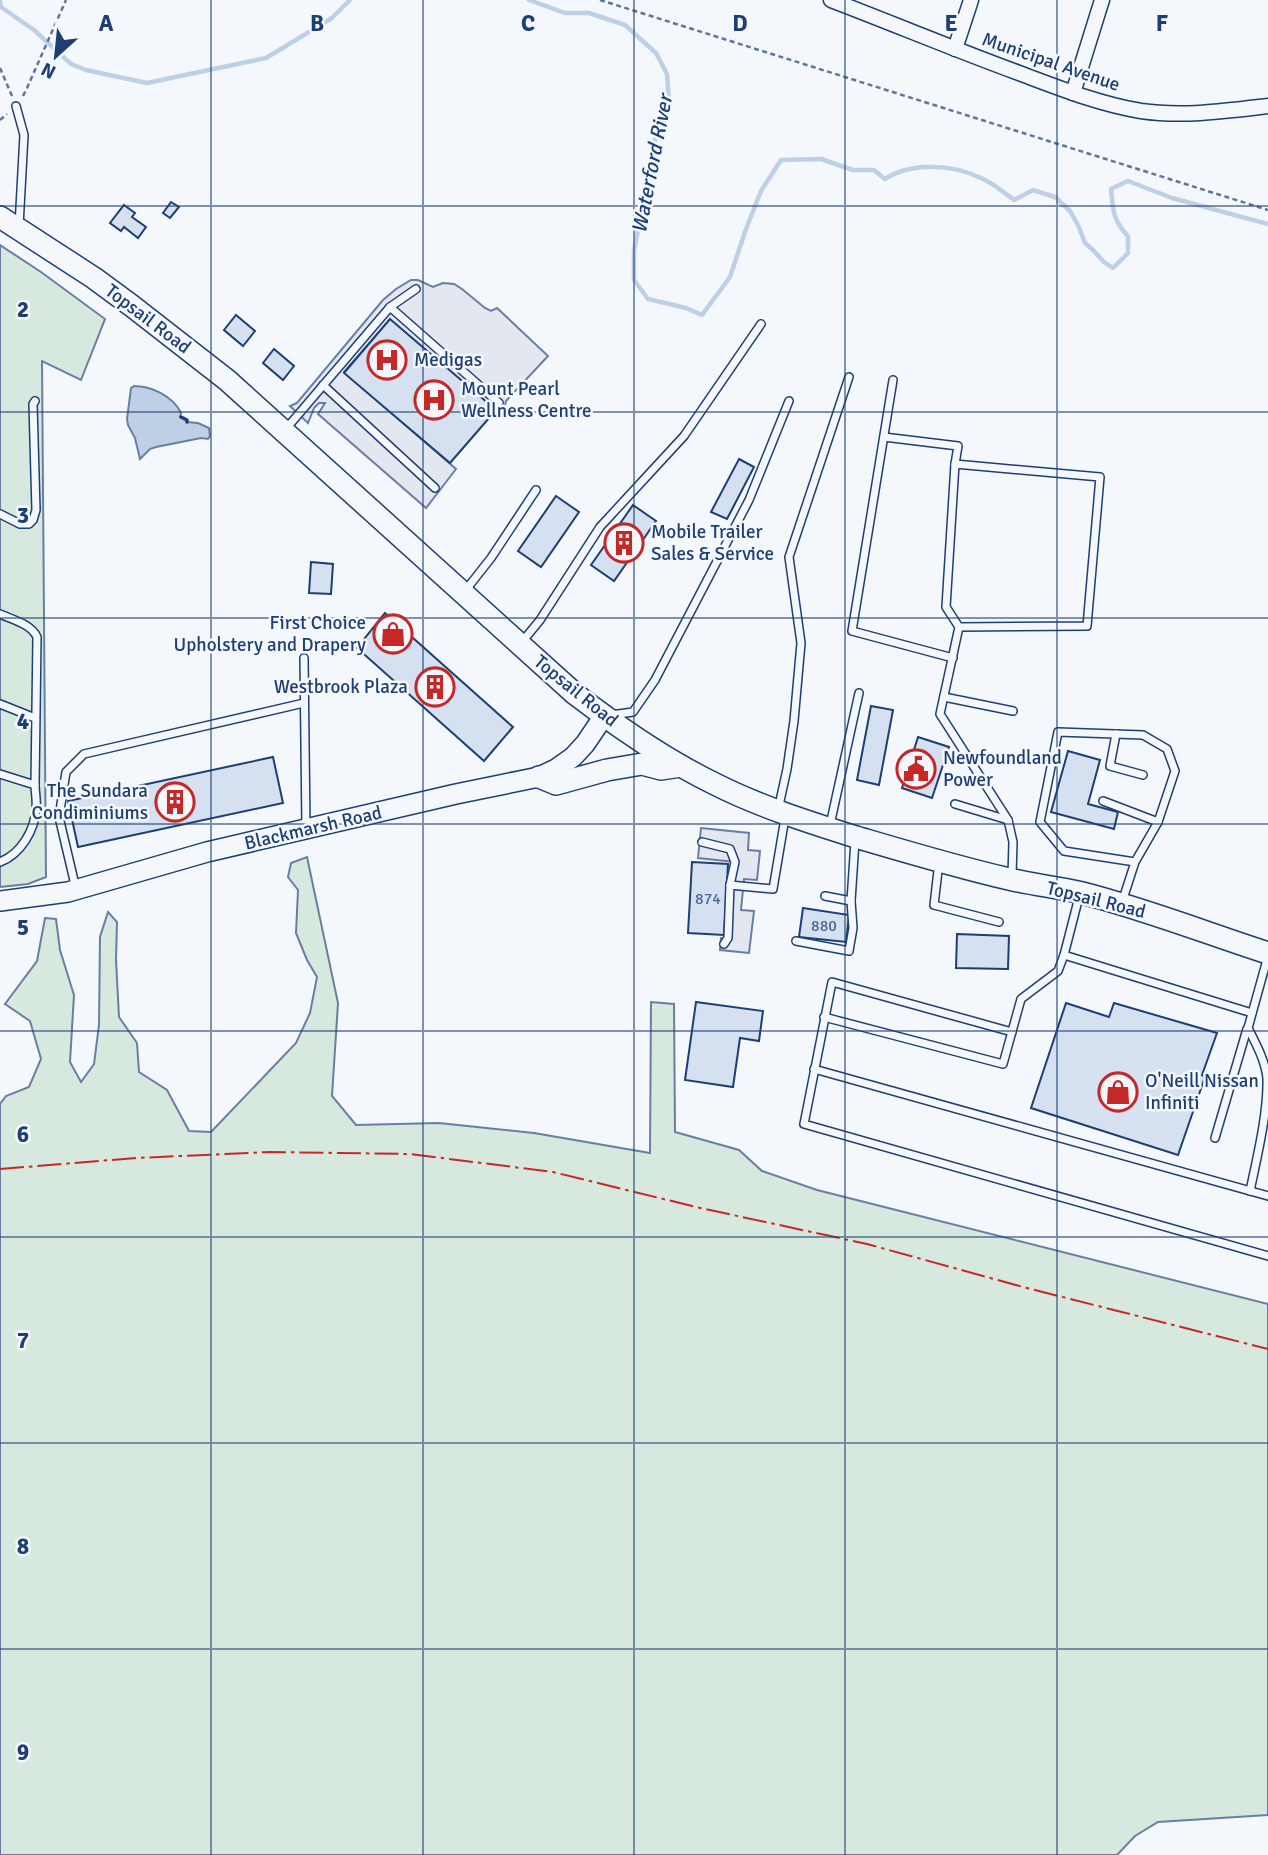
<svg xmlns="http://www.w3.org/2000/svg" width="1268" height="1855" viewBox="0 0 1268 1855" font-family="Signika,sans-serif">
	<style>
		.green { fill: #d7e8df; stroke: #687fa3; stroke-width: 2 }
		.parking { fill: #e3e8f0; stroke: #687fa3; stroke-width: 2 }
		.water { fill: #bed0e5; stroke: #687fa3; stroke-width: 2 }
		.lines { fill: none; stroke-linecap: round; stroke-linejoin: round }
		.stream { stroke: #bed0e5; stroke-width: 4.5 }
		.building { fill: #d5e0f0; stroke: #1d3f73; stroke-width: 2 }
		.service-casing { stroke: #1d3f73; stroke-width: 10 }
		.minor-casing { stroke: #1d3f73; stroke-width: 17 }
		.secondary-casing { stroke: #1d3f73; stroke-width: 22 }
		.primary-casing { stroke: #1d3f73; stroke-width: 24 }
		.path { stroke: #5e769c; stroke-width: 2.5; stroke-dasharray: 5 3.5; stroke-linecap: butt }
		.service { stroke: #f4f7fb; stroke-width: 7 }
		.minor { stroke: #f4f7fb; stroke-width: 14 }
		.secondary { stroke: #f4f7fb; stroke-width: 19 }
		.primary { stroke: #f4f7fb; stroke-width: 21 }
		.wall { stroke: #1d3f73; stroke-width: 3.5 }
		.power { stroke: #c62828; stroke-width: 2; stroke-dasharray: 24 5 3.5 5; stroke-linecap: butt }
		.grid { fill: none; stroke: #1d3f73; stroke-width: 2; stroke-opacity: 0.55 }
		.labels { text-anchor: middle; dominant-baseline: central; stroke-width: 5; stroke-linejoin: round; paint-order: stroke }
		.number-label { font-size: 16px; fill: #4b6792 }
		.street-label { font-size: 19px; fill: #1d3f73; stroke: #f4f7fb }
		.poi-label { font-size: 19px; fill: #1d3f73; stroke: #f4f7fb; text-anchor: start }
		.water-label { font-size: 21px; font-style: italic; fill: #1d3f73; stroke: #f4f7fb }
		.grid-label { font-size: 23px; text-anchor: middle; font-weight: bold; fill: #1d3f73; stroke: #f4f7fb; stroke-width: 5; stroke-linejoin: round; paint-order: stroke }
	</style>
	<rect width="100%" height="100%" fill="#f4f7fb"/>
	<g class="green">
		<polygon points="0,245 41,272 105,319 81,380 42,361 46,877 28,884 0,887"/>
		<polygon points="307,857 338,1003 332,1096 356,1125 439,1123 534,1133 650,1153 651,1002 674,1004 675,1132 739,1150 762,1171 817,1190 1268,1304 1268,1815 1158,1822 1135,1836 1117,1855 0,1855 0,1104 6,1096 29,1087 41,1059 30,1021 5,1004 37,961 45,918 56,919 60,950 74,995 70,1062 81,1082 94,1064 99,1025 100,937 108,912 117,922 116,960 119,1017 137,1043 139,1072 167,1090 189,1131 211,1132 296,1043 310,1013 317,977 307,960 296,933 298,890 288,877 291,863"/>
	</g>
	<g class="parking">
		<polygon points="411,280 418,280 433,287 443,283 454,284 462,289 485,308 491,311 497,308 548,356 506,401 505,405 499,413 390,320 344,372 456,469 426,508 318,414 325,403 319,403 314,408 308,423 290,406 297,403 383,300 396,289"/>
		<polygon points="701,828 749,833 748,850 760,851 757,880 744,879 741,910 754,911 749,953 720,950 721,938 727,938 735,862 698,858"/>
	</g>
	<path class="water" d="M134,386C151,386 173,396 181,413L180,417L187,420V422L198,423L209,428L210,436L208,439L201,438L156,447L150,449L140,459L135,438L128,425L127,419L131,388Z"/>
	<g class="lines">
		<g class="stream">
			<path d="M529,0L565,13H589L625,25L656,53L667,74L669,101L657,129L634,251V280L648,299L686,308L702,315L730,277L746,229L761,191L781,160L821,159L853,170H874L885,179C912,162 952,164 981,178C993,183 1003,192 1014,200L1033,190L1055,197L1070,211L1078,225L1085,243L1093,250L1104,262L1113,268L1128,253V236C1113,221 1113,210 1111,189L1128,181L1172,198L1268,224"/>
			<polyline points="0,1 1,7 34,30 71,64 86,70 147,83 266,58 332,18 350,0"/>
		</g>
	</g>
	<g class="building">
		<polygon points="171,202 179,207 170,218 163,213"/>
		<polygon points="124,205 135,213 132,217 146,227 138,238 124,227 121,231 110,223"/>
		<polygon points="236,315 255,331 243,346 224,330"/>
		<polygon points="390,319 496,410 450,463 344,373"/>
		<polygon points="274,349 294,366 283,380 263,363"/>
		<polygon points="739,459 754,467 727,519 711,512"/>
		<polygon points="556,496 579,512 541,567 518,551"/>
		<polygon points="633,505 656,521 614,581 591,565"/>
		<polygon points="311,562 333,564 331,594 309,593"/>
		<polygon points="385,613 513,727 484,761 357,648"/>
		<polygon points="871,706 893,710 879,785 857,780"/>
		<polygon points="918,737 949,747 932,798 902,788"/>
		<polygon points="1068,751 1100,760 1088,804 1118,812 1114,829 1051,812"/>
		<polygon points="273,757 283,803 78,847 68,801"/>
		<polygon points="692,862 728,864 724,935 688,933"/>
		<polygon points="803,908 849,915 846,942 799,937"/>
		<polygon points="957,934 1009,936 1008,969 956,968"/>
		<polygon points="696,1002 763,1011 759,1041 740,1038 733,1087 685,1080"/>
		<polygon points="1066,1003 1109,1017 1114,1003 1217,1033 1202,1075 1205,1077 1178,1155 1031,1108"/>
	</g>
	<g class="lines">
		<g class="service-casing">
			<g id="service">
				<polyline points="16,106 24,135 19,226"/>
				<polyline points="390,307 416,289"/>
				<polyline points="893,380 852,631 953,658"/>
				<polyline points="323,385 435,488"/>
				<polyline points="285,430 390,307 499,403"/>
				<polyline points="884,437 958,446 955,464"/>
				<polyline points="0,514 20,524 29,524 33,520 36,510 33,404 35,401"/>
				<polyline points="465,591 491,558 536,490"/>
				<path d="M0,614C13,620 31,624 37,637L35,785C35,792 37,800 36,808C35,830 21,854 0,862"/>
				<polyline points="959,627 946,607 955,464 1100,477 1087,626 959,627 940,714 1008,820"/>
				<polyline points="522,642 540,620 600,527 684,436 761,324"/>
				<polyline points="304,658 306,829"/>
				<polyline points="944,697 1013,711"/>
				<polyline points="0,704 35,718"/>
				<polyline points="611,715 633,712 655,680 749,500 789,401"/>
				<polyline points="1116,734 1110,766 1143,775"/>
				<polyline points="0,774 35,785"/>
				<polyline points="1103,801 1158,822"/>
				<polyline points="955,804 1008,820 1013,842 1012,876"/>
				<polyline points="778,810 787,769 794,721 801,643 789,557 849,377"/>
				<polyline points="830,825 859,693"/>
				<polyline points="702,842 730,849 735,862 730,885"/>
				<polyline points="939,862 934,905 999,922"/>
				<polyline points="76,889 59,817 66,772 84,754 304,703"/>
				<polyline points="825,896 851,901 855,841"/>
				<polyline points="1122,902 1135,862 1158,822 1175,771 1167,749 1143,735 1058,732 1040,822 1064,851 1135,862"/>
				<polyline points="796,941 849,951 853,928 851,901"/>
				<polyline points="724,944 728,938 730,885 773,889 785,818"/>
				<polyline points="1064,955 1252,1013"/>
				<polyline points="824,1017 1003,1064 1021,999 1058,971 1064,955 1080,893"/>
				<polyline points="1012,1032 832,982 804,1124 1268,1256"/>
				<polyline points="814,1069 1268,1196"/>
				<polyline points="1215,1138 1247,1029"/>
				<path d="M1250,1191C1257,1157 1268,1113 1267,1078C1265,1060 1256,1044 1248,1028L1268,956"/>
			</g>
		</g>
		<g class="minor-casing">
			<g id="minor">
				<path d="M831,0C894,24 956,50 1019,73C1059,88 1099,104 1141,111C1183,117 1226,111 1268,106"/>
				<polyline points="955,49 971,0"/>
				<polyline points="1073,93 1102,0"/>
			</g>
		</g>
		<g class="secondary-casing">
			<polyline id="secondary" points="0,901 68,892 207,852 456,794 539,777 556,769 573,757 585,744 604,716"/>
		</g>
		<g class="primary-casing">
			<g id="primary">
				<path d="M0,217L94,278L132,306L227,380L575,694C618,727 664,759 713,783C758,806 808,822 856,837C907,852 957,867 1009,879C1033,885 1058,887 1082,893C1145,909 1206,933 1268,953"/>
				<polyline points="539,777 556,784 607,770 642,764 661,769 681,766"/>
			</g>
		</g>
		<g class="path">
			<polyline points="600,0 1268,210"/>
			<polyline points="0,68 12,96"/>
			<polyline points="23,96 27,88 66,0"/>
			<polyline points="0,120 7,114"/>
		</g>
		<use href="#service" class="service"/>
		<use href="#minor" class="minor"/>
		<use href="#secondary" class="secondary"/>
		<use href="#primary" class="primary"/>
		<polyline class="wall" points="181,417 187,420 187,422"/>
		<polyline class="power" points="0,1169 136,1158 270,1152 410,1154 553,1172 696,1207 867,1244 1023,1287 1268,1349"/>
	</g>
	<path class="grid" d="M211,0V1855M423,0V1855M634,0V1855M845,0V1855M1057,0V1855M0,206H1268M0,412H1268M0,618H1268M0,824H1268M0,1031H1268M0,1237H1268M0,1443H1268M0,1649H1268"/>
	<defs>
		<g id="hospital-ring" transform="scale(2.0125)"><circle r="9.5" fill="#f4f7fb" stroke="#c62828" stroke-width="1.5"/><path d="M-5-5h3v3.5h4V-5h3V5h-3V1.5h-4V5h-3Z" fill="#c62828"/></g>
		<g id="building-ring" transform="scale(2.0125)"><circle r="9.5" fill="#f4f7fb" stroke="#c62828" stroke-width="1.5"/><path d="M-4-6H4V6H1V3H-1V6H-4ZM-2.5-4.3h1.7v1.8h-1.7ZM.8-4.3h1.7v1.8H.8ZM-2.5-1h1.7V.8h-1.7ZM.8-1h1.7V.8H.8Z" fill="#c62828"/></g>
		<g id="shop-ring" transform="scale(2.0125)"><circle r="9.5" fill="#f4f7fb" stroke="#c62828" stroke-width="1.5"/><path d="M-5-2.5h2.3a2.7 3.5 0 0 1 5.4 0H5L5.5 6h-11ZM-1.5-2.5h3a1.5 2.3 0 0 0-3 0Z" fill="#c62828"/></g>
		<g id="civic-ring" transform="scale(2.0125)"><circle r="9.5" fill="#f4f7fb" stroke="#c62828" stroke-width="1.5"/><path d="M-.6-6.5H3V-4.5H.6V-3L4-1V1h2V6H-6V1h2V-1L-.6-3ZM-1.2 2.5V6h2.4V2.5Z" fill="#c62828"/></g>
	</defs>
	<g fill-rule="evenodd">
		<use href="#hospital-ring" x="387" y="360"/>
		<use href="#hospital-ring" x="434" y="400"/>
		<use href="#building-ring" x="624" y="543"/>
		<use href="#shop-ring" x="393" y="634"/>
		<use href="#building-ring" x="435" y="687"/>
		<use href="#civic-ring" x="916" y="769"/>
		<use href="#building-ring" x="175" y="802"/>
		<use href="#shop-ring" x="1118" y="1092"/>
	</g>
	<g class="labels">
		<g class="number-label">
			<text x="708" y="899">874</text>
			<text x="824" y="926">880</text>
		</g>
		<g class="street-label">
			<text transform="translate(1051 62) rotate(19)">Municipal Avenue</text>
			<text transform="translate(148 319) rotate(37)">Topsail Road</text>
			<text transform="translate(576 691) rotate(39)">Topsail Road</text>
			<text transform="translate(313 828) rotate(-13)">Blackmarsh Road</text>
			<text transform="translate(1096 900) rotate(14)">Topsail Road</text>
		</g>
		<g class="poi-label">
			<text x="414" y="360">Medigas</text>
			<text x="461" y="389">Mount Pearl<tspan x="461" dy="22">Wellness Centre</tspan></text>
			<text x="651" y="532">Mobile Trailer<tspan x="651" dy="22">Sales &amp; Service</tspan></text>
			<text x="366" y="623" text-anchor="end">First Choice<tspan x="366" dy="22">Upholstery and Drapery</tspan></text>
			<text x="408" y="687" text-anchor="end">Westbrook Plaza</text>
			<text x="943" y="758">Newfoundland<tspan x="943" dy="22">Power</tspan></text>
			<text x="148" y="791" text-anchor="end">The Sundara<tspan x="148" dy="22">Condiminiums</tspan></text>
			<text x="1145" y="1081">O'Neill Nissan<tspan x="1145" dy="22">Infiniti</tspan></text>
		</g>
		<g class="water-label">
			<text transform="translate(652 164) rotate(-79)">Waterford River</text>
		</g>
	</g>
	<g class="grid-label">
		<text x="106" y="31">A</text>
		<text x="317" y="31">B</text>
		<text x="528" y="31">C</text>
		<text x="740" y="31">D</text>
		<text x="951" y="31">E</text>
		<text x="1162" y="31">F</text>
		<text x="23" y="317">2</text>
		<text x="23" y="523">3</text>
		<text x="23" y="729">4</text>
		<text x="23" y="935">5</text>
		<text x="23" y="1142">6</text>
		<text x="23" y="1348">7</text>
		<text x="23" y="1554">8</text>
		<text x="23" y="1760">9</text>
	</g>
	<g transform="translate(56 56) rotate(207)" stroke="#f4f7fb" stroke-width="5" paint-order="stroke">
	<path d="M0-5L12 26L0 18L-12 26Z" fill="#1d3f73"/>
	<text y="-10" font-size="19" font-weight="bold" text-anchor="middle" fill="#1d3f73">N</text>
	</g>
</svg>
